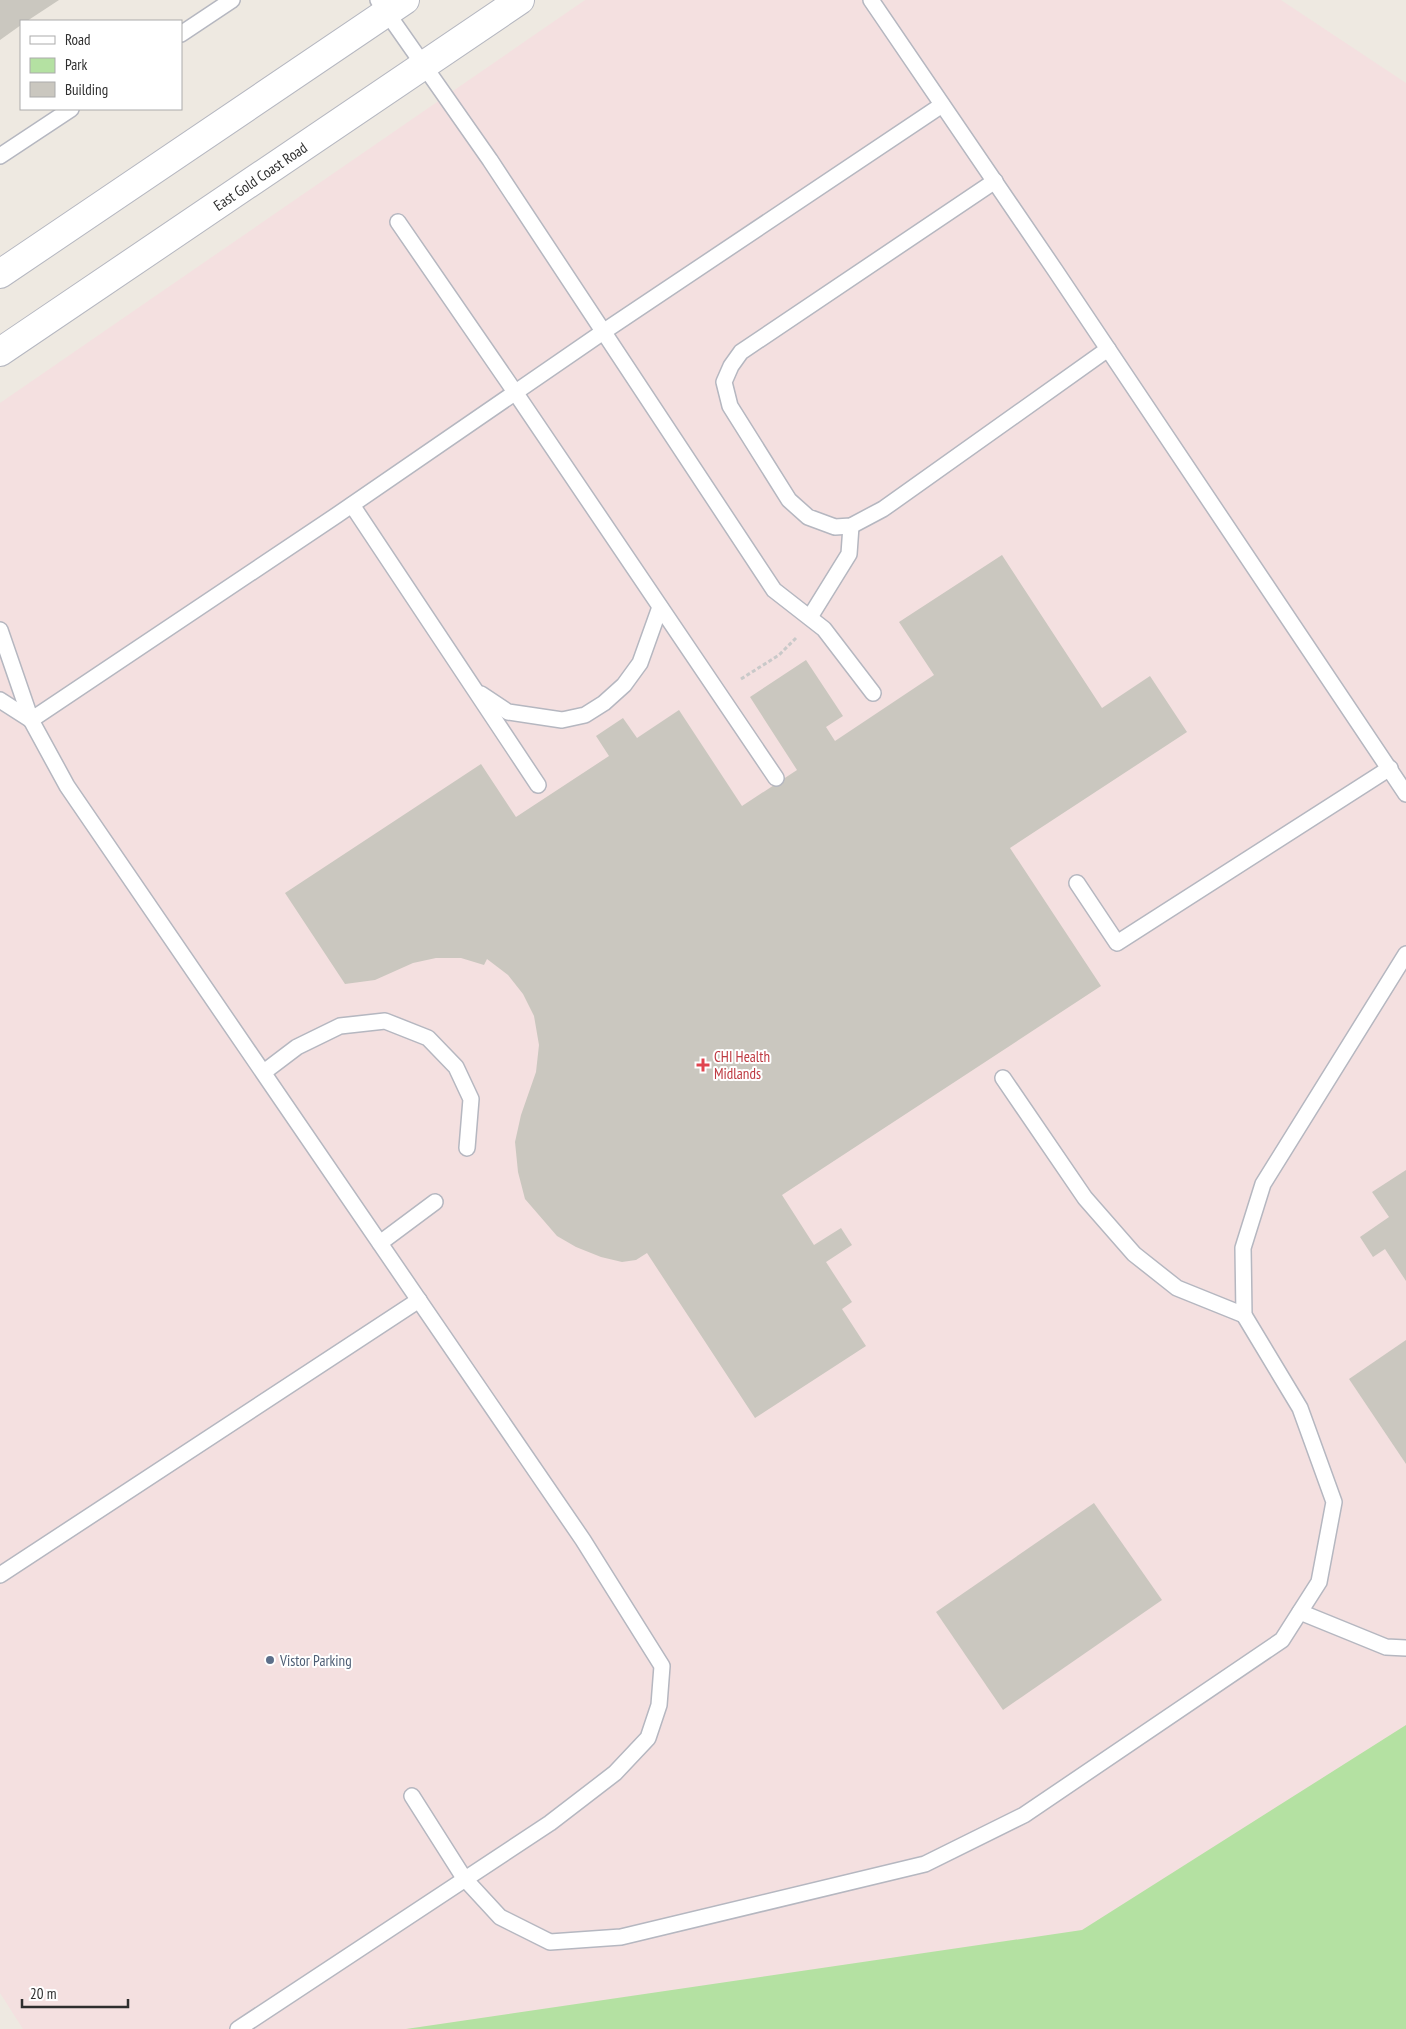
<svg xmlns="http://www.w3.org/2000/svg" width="1406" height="2029" viewBox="0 0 1406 2029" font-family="'PT Sans Narrow',sans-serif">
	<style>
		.medical { fill: #f4e0e0 }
		.green { fill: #b4e1a2 }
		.building { fill: #cac7bf }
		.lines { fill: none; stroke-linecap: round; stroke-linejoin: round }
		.lane-casing { stroke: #b5b7c0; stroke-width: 18 }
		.street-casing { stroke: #b5b7c0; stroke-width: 30 }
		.path { stroke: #c9c9c9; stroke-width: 3; stroke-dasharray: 4 2.5; stroke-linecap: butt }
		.lane { stroke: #fff; stroke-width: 15 }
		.street { stroke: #fff; stroke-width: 28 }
		.health-dot { fill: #e0444e; stroke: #fff; stroke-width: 2 }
		.service-dot { fill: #5c6f8a; stroke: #fff; stroke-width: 2 }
		.labels { text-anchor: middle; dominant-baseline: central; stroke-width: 4; stroke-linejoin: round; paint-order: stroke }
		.street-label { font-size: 15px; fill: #2e2e2e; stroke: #fff }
		.health-label { font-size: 15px; fill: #be3a42; stroke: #fff; text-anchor: start }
		.service-label { font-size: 15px; fill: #4e5e75; stroke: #fff; text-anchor: start }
	</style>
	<rect width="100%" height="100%" fill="#eee9e1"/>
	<polygon class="medical" points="585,0 1281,0 1406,83 1406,1727 958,2029 23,2029 0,1993 0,403"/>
	<polygon class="green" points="1406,1725 1406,2029 406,2029 1082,1930"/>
	<g class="building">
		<polygon points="0,0 59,0 27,21 21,21 21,25 0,40"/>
		<polygon points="1002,555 1102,708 1150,676 1187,732 1010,848 1101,986 782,1195 814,1245 841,1228 852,1245 826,1262 852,1302 842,1309 866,1346 755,1418 647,1253 636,1260 622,1262 601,1257 576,1247 557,1236 525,1199 518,1172 515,1142 521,1115 536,1072 539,1045 534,1016 523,994 508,975 487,959 484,965 461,958 436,958 413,963 375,980 345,984 285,893 481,764 516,817 609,756 596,736 623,718 637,738 679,710 742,806 797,770 750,697 806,660 843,716 826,727 835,741 934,675 899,622"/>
		<polygon points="1406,1170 1406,1281 1385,1249 1373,1257 1360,1237 1389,1217 1372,1192"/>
		<polygon points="1406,1340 1406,1464 1349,1379"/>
		<polygon points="1094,1503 1162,1600 1003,1710 936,1612"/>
	</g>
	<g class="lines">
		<g class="lane-casing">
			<g id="lane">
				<polyline points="378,0 490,160 774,590 824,629 873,693"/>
				<polyline points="871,0 1055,270 1406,794"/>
				<polyline points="181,34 232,0"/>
				<polyline points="0,156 71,109"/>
				<polyline points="995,181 741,352 731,366 724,382 730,406 789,500 808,517 835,527 851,526 883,509 1108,349"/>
				<polyline points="398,222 515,392 776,778"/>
				<polyline points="352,505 538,785"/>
				<polyline points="810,617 849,554 851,526"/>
				<polyline points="0,630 31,720 67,786 583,1540 662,1666 659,1705 648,1738 615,1773 550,1823 238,2029"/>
				<polyline points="481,694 508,712 562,720 585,715 604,703 624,685 640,663 660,607"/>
				<polyline points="0,700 31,720"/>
				<polyline points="31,720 337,515 603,332 942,105"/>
				<polyline points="1077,883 1117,943 1390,768"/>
				<polyline points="264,1072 297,1047 340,1026 385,1021 428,1038 456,1067 471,1099 467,1148"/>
				<polyline points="1003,1078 1085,1198 1134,1254 1177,1288 1244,1315"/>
				<polyline points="380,1243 435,1202"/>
				<polyline points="0,1575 419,1300"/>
				<polyline points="1300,1612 1386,1647 1406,1648"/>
				<polyline points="412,1796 464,1878 500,1917 550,1942 621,1937 925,1864 1024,1815 1282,1640 1319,1582 1334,1502 1300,1408 1244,1315 1243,1248 1263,1184 1406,954"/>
			</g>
		</g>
		<g class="street-casing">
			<g id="street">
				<polyline points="0,274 405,0"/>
				<path id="s1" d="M0,352L520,0"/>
			</g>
		</g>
		<polyline class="path" points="741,679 779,655 796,638"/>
		<use href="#lane" class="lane"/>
		<use href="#street" class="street"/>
	</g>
	<path class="health-dot" d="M700.5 1057.5h5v5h5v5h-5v5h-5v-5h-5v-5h5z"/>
	<circle class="service-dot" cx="270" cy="1660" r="5"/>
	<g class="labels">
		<g class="street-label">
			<text stroke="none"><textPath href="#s1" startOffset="314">East Gold Coast Road</textPath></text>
		</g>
		<g class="health-label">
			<text x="714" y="1056">CHI Health<tspan x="714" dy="17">Midlands</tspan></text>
		</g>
		<g class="service-label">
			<text x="280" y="1660">Vistor Parking</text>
		</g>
	</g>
	<rect x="20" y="20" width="162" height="90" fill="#ffffff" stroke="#ababab"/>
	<rect x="30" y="36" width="25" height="8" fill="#ffffff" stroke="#ababab"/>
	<text x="65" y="45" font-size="15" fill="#2e2e2e">Road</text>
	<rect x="30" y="58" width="25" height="15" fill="#b4e1a2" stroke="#ababab"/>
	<text x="65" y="70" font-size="15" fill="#2e2e2e">Park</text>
	<rect x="30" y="82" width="25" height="15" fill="#cac7bf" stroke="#ababab"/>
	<text x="65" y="95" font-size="15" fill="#2e2e2e">Building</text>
	<path d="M22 1999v8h106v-8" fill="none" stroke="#2e2e2e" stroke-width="2.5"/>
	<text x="30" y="1999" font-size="15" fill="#2e2e2e" stroke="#ffffff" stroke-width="4" paint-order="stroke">20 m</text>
</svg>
